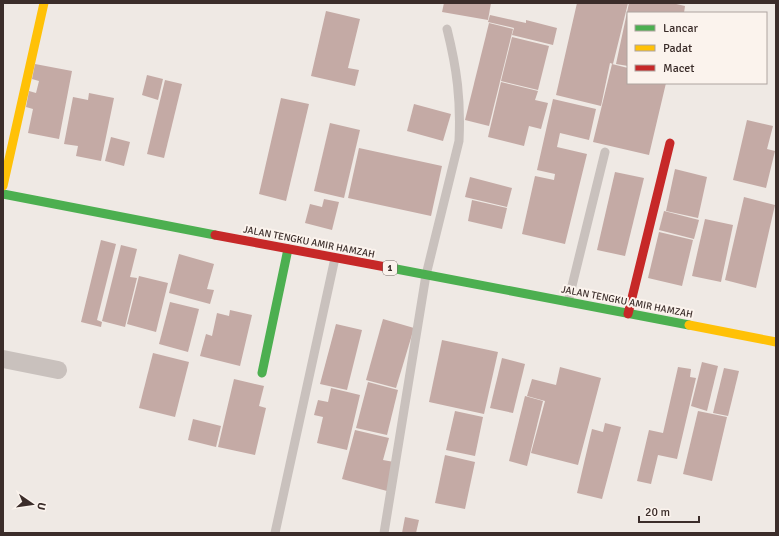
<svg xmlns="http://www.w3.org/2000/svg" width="779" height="536" viewBox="0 0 779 536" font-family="Signika,sans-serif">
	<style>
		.building { fill: #c4aaa5 }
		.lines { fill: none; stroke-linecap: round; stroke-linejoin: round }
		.lane { stroke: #c9c1bd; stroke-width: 9 }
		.street { stroke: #c9c1bd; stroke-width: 18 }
		.fast { stroke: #4caf50; stroke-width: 9 }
		.slow { stroke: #ffc107; stroke-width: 9 }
		.jam { stroke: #c62828; stroke-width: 9 }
		.labels { text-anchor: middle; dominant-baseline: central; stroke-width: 4; stroke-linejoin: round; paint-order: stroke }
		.shield { fill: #fbf3ed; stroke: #756864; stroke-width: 1 }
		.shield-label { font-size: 9px; font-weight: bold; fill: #3b2d2a }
		.street-label { font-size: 10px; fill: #3b2d2a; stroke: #fbf3ed }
	</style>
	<rect width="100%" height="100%" fill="#efe9e4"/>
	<g class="building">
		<polygon points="444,3 491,3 488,20 442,12"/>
		<polygon points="577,3 628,3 613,64 610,63 601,106 556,95"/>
		<polygon points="629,3 672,3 685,6 684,13 628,13 628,66 616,64"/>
		<polygon points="326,11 360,19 348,68 359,70 355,86 311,76"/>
		<polygon points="490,15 526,23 526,20 557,28 553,45 512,35 514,28 488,22"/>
		<polygon points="489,23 513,29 489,126 465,120"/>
		<polygon points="512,37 549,46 538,90 501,81"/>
		<polygon points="35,64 72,71 59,139 28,133 33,109 26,107 29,91 36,93 39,81 32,79"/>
		<polygon points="612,64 628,68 628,83 666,83 649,155 593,142"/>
		<polygon points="147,75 163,79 158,100 142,95"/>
		<polygon points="165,80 182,84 164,158 147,154"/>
		<polygon points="501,82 538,91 535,100 548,103 541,129 529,126 524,146 488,137"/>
		<polygon points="89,93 114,98 101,161 76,156 78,146 64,144 73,97 88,100"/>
		<polygon points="281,98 309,104 286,201 259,194"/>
		<polygon points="553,99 596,109 589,140 560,133 557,147 587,154 565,244 522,234 535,176 554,180 555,174 537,170"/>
		<polygon points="414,104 451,114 443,141 407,131"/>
		<polygon points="747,120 773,126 767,149 775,151 766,188 733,180"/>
		<polygon points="330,123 360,130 344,198 314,191"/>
		<polygon points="111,137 130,142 124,166 105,161"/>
		<polygon points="359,148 442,166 431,216 348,198"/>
		<polygon points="675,169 707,177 698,218 666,211"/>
		<polygon points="615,172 644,178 625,256 597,250"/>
		<polygon points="470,177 512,188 507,207 465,197"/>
		<polygon points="744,197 775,205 756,288 725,280"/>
		<polygon points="324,199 339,202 332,230 305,223 310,204 322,207"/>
		<polygon points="472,200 507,208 502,229 468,221"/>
		<polygon points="664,211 699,220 694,239 659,230"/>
		<polygon points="705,219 733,225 721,282 692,276"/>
		<polygon points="659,232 693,240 682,286 648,278"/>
		<polygon points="101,240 116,244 97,320 102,322 101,327 81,322"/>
		<polygon points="121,245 137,249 130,277 137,278 125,327 102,321"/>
		<polygon points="179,254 214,264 207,289 214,290 210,304 169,293"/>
		<polygon points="139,276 168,283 156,332 127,324"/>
		<polygon points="170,302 199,309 188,352 159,344"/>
		<polygon points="230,310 252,315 240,366 200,356 206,334 212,336 217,313 229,316"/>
		<polygon points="383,319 414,328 396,388 366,380"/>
		<polygon points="336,324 362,330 347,390 320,384"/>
		<polygon points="442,340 498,352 484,414 429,402"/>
		<polygon points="153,353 189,362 175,417 139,408"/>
		<polygon points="502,358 525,364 513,413 490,408"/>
		<polygon points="702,362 718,366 707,411 691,406"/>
		<polygon points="560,367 601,378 578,465 531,453 545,401 527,396 532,379 556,385"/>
		<polygon points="678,367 691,369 690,377 696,378 677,459 658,455 651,484 637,481 649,430 663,433"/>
		<polygon points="724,368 739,371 728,416 713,413"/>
		<polygon points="234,379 264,386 259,406 266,408 255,455 218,447"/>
		<polygon points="368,382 398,390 387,435 356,428"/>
		<polygon points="331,388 360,395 347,450 317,443 323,417 314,415 318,400 328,402"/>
		<polygon points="525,396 543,401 527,466 509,461"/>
		<polygon points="455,411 483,417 475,456 446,450"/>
		<polygon points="698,411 727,417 712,481 683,474"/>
		<polygon points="193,419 221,426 216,447 188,440"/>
		<polygon points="605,423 621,427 602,499 577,493 592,429 603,432"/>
		<polygon points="355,430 389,438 383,460 394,462 387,491 342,479"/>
		<polygon points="445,455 475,462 465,509 435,503"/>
		<polygon points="405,517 419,520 416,533 402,533"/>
	</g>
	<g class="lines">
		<g class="lane">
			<polyline points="568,302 605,152"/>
			<polyline points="275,533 335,258"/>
			<path d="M384,533L426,275L459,141C461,100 457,69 447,29"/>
		</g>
		<polyline class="street" points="3,359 58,370"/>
		<g class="fast">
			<polyline points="3,194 215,235"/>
			<polyline points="391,268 689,325"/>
			<polyline points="262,373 288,249"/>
		</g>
		<g class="slow">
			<polyline points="3,186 44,3"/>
			<polyline points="689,325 776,342"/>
		</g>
		<g class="jam">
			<polyline points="215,235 391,268"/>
			<polyline points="628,314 670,143"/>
		</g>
	</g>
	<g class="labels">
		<rect class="shield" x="383" y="261" width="14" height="14" rx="3"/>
		<g class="shield-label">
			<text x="390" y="268">1</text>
		</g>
		<g class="street-label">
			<text transform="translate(309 242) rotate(11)">JALAN TENGKU AMIR HAMZAH</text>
			<text transform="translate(627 302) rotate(11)">JALAN TENGKU AMIR HAMZAH</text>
		</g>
	</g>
	<rect width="779" height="536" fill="none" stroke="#3b2d2a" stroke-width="8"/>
	<rect x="627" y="12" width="140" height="72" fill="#fbf3ed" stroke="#aea49f"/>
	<rect x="635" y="25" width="20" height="6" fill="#4caf50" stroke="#aea49f"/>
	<text x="663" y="32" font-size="12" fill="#3b2d2a">Lancar</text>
	<rect x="635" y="45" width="20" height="6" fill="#ffc107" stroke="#aea49f"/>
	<text x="663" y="52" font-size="12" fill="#3b2d2a">Padat</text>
	<rect x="635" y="65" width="20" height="6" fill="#c62828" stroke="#aea49f"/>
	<text x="663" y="72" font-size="12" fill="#3b2d2a">Macet</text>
	<g transform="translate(32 504) rotate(103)" stroke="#fbf3ed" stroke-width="3" paint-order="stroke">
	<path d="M0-3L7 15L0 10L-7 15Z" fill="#3b2d2a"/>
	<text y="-6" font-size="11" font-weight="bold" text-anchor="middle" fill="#3b2d2a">U</text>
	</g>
	<path d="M639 516v6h60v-6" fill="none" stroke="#3b2d2a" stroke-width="2"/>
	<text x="645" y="516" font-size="12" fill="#3b2d2a" stroke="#fbf3ed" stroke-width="3" paint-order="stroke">20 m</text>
</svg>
